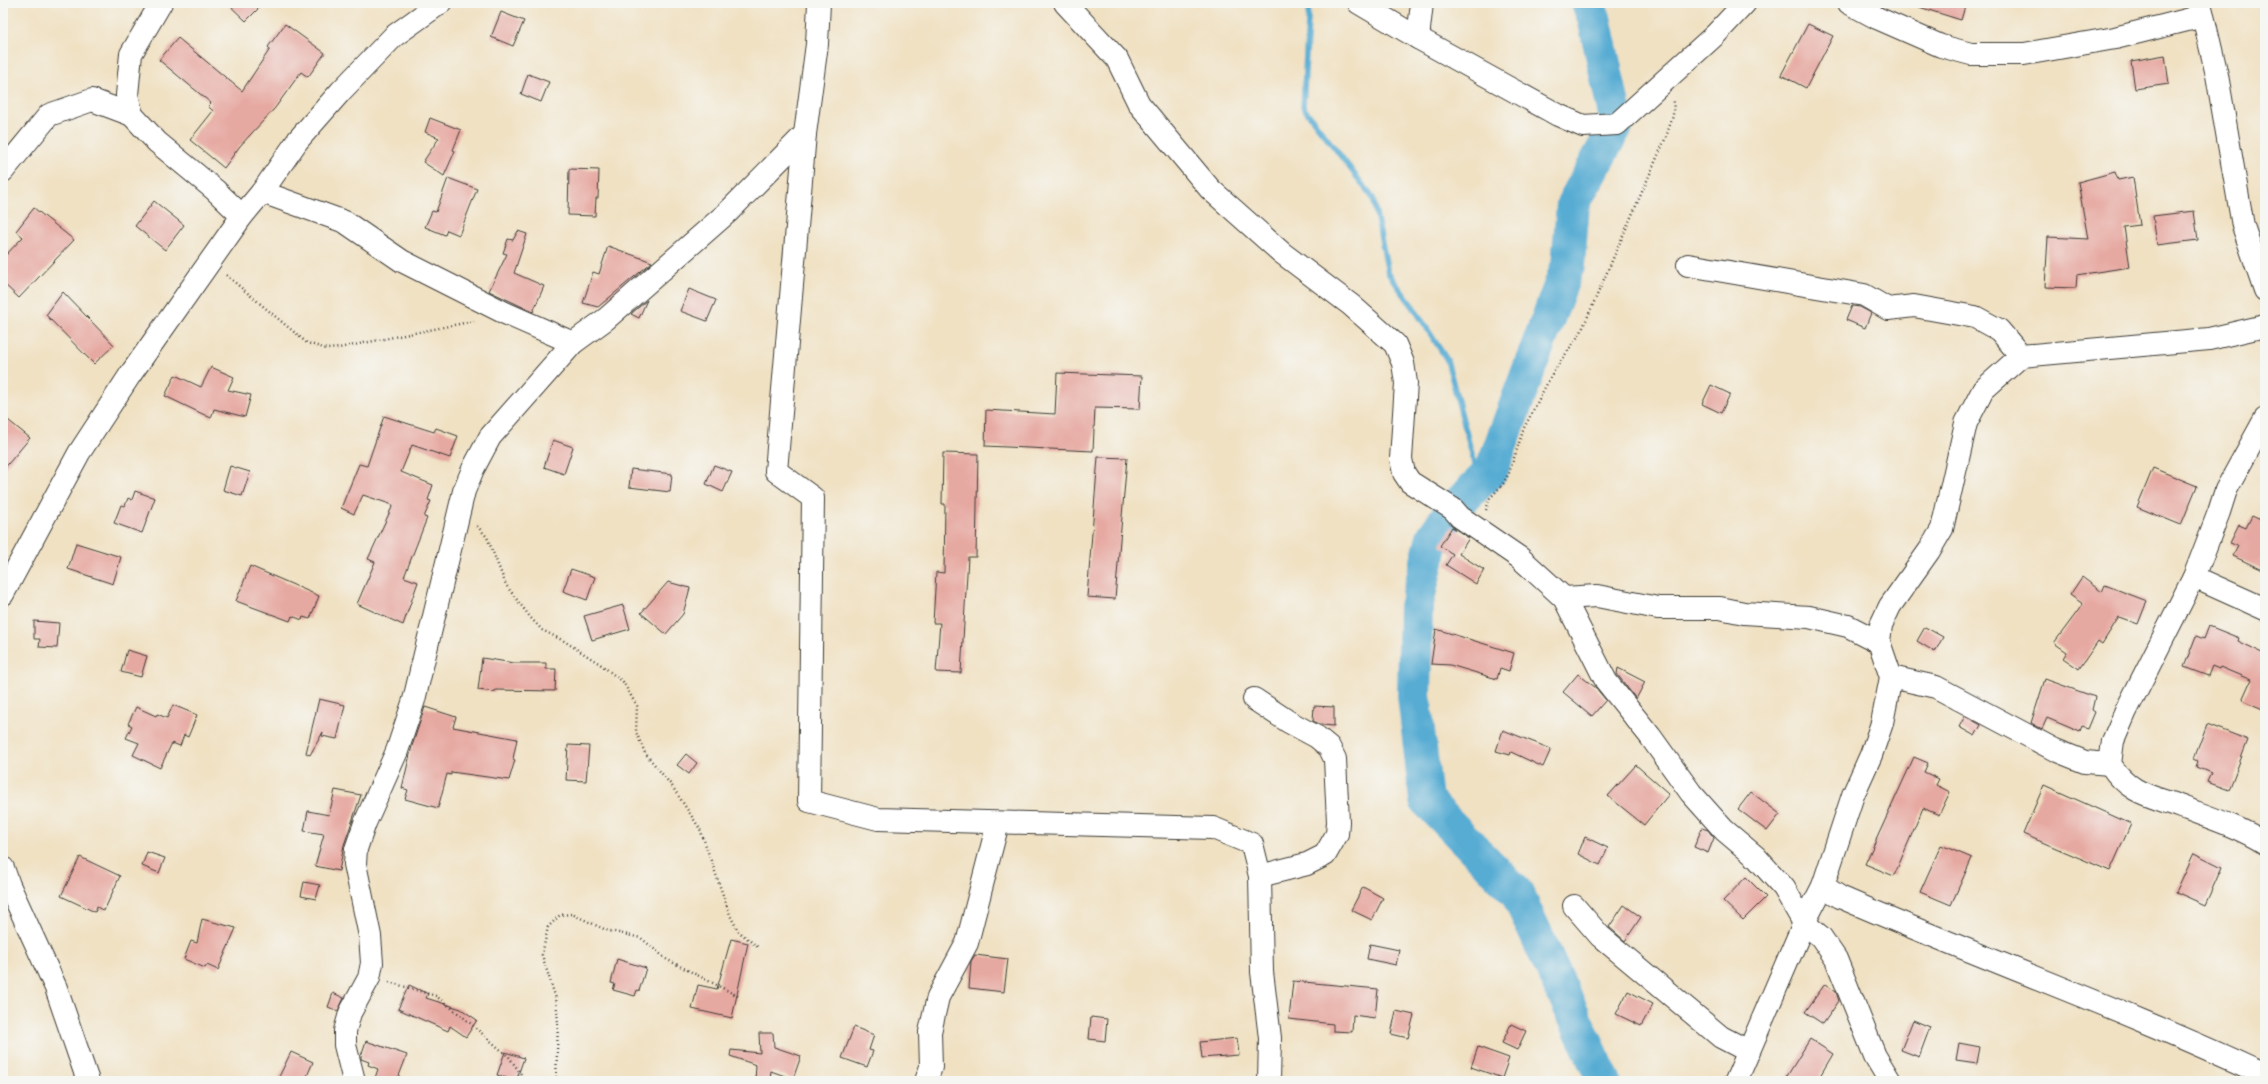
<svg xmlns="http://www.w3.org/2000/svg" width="2268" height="1084" viewBox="0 0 2268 1084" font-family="'Architects Daughter',sans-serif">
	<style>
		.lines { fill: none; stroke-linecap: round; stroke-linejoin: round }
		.stream { stroke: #57acd3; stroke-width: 5.5 }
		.river { stroke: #57acd3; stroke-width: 34 }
		.building { fill: #e6a9a1 }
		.minor-casing { stroke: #3c3a35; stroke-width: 24 }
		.path { stroke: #3c3a35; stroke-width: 2.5; stroke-dasharray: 1 3; stroke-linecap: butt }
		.minor { stroke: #fff; stroke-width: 22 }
	</style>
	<rect width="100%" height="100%" fill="#f6f6f2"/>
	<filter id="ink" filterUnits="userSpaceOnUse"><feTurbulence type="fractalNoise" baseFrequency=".025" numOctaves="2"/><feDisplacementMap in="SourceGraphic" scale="8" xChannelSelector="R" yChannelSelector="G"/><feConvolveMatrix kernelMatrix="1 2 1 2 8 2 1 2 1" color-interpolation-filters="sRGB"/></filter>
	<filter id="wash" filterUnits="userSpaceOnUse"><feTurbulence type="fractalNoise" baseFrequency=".012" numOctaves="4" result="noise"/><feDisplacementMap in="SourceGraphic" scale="16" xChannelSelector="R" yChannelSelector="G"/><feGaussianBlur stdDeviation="0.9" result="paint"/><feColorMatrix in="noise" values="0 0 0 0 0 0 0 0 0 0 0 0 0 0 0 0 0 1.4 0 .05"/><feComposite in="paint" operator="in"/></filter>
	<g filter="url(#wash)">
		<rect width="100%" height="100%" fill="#f0e1c3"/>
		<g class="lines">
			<polyline class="stream" points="1309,3 1303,107 1373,198 1388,273 1414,308 1447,360 1480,484"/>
			<polyline class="river" points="1588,3 1594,18 1617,124 1573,204 1568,265 1491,471 1453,509 1433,537 1416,607 1414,695 1426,800 1517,893 1604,1081"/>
		</g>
		<g id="blocks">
			<g class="building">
				<polygon points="227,3 264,3 246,21"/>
				<polygon points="1919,3 1966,3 1961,20 1919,7"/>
				<polygon points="501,12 524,21 513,46 491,37"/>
				<polygon points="285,24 325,53 308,77 301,72 275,108 240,146 224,168 190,140 213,111 208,106 211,103 159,60 178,38 242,91 270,49 268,47"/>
				<polygon points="1808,24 1833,36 1806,88 1781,75"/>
				<polygon points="2165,55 2169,84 2135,89 2131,61"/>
				<polygon points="528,74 549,82 541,102 521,94"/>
				<polygon points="430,118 461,130 453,150 455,151 444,176 423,162 439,138 425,132"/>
				<polygon points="569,169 599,170 598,198 596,198 595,216 568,215"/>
				<polygon points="2115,172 2118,180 2133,177 2140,225 2124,227 2130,267 2077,275 2076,288 2045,287 2048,237 2088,239 2078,182"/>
				<polygon points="448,178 477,189 459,235 447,230 445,235 425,227 432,211 436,212"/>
				<polygon points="154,201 184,225 165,250 135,226"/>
				<polygon points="34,208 74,240 19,298 3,283 3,258 23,237 16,231"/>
				<polygon points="2194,211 2198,240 2157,245 2153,216"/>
				<polygon points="518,231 527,234 514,273 544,286 533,312 489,291 507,254 503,253 508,239 513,240"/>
				<polygon points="608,246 652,262 598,307 583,303 593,272 599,274"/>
				<polygon points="689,289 716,300 707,321 680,311"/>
				<polygon points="63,292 114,345 94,364 46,315"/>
				<polygon points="647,300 639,318 631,314"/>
				<polygon points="1852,306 1860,307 1871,313 1865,328 1846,320"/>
				<polygon points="211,367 234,377 228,390 251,395 245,417 214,409 211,418 165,396 175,375 201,387"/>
				<polygon points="1057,373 1142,376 1140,409 1095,408 1093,451 985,446 986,410 1055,414"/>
				<polygon points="1711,385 1730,394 1721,413 1702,404"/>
				<polygon points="3,416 30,438 3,470"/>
				<polygon points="384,416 434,432 436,428 458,436 450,458 412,445 401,472 433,485 428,500 431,501 424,517 427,518 404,577 418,582 403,625 357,604 375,562 368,559 393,505 363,495 354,514 341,508 359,464 367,466"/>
				<polygon points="553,440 573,447 564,474 544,467"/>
				<polygon points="943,453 978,454 976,557 968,557 961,673 936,672 940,623 933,623 936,572 944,573 945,504 942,504"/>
				<polygon points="1098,457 1127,458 1115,599 1087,597"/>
				<polygon points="714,465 732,472 723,492 706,484"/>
				<polygon points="230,466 250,472 242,496 223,490"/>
				<polygon points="2153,468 2197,486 2181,525 2137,507"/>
				<polygon points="631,469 672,474 670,492 629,487"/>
				<polygon points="135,491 155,498 142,533 114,523 121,505 125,506 128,498 132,500"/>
				<polygon points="2252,516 2265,522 2265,571 2233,556 2238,546 2230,543 2239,525 2246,528"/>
				<polygon points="1452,527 1469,538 1459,554 1484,570 1476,584 1446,565 1453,554 1440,546"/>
				<polygon points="76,543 121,557 113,584 68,569"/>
				<polygon points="250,566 319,596 310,619 303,617 302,620 292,616 290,621 236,601"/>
				<polygon points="571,569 595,577 587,600 563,591"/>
				<polygon points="2082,577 2102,592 2105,585 2147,601 2138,624 2119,617 2102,644 2098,641 2079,669 2063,658 2067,652 2054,643 2083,604 2070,595"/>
				<polygon points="668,582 690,588 683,614 666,634 641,613"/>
				<polygon points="623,605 630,629 592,640 584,616"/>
				<polygon points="34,621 59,623 57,648 39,647 40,639 34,639"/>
				<polygon points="2209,626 2239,638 2238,641 2263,653 2265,649 2265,710 2242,700 2251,680 2220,667 2219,669 2212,666 2208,676 2184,667 2196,636 2204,639"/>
				<polygon points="1925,627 1943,637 1935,652 1917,641"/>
				<polygon points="1436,629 1514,653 1509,671 1500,668 1497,679 1450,665 1431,664"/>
				<polygon points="127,650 147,656 141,677 121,672"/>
				<polygon points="482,658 514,663 546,663 546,669 556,669 555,691 495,690 495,692 478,690"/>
				<polygon points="1618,668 1645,682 1636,699 1617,674"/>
				<polygon points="1578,674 1596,688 1606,700 1592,716 1563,692"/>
				<polygon points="2045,679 2095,697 2092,710 2095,712 2088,729 2082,727 2080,732 2047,718 2042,729 2031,723"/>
				<polygon points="319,699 345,705 337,739 322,736 323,732 310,755 306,753"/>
				<polygon points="173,705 197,715 188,737 184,735 180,746 172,743 160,768 133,755 139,743 126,738 132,726 128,724 136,707 156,716 157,714 167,718"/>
				<polygon points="1314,706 1334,707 1334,726 1322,725 1313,721"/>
				<polygon points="425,707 456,717 453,727 517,739 513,759 515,760 509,780 451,772 451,775 447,774 438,808 405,799 408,790 402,788 412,746"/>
				<polygon points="1965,716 1981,725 1975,736 1959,727"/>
				<polygon points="2207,724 2248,740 2229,790 2207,782 2211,773 2196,767 2198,761 2194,759"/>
				<polygon points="1503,730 1551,749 1543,767 1511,752 1510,755 1496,751"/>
				<polygon points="568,745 589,746 586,781 566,780"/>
				<polygon points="686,754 697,763 689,774 677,765"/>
				<polygon points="1914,757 1928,763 1924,772 1939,779 1936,785 1950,792 1939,815 1923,808 1894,876 1865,864"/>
				<polygon points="1636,765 1669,794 1644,825 1608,796"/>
				<polygon points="2044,785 2131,824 2110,871 2023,834"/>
				<polygon points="335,790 361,795 344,845 339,871 315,866 324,834 304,831 308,811 329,815"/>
				<polygon points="1751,792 1780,814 1767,831 1738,809"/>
				<polygon points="1702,828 1708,830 1714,838 1708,853 1694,847"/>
				<polygon points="1585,837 1608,848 1600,865 1578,854"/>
				<polygon points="1941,845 1972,858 1951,905 1920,892"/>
				<polygon points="147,852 165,858 159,873 142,866"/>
				<polygon points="2194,853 2222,867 2205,905 2176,892"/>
				<polygon points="80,857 120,876 104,911 97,907 95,912 61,896"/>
				<polygon points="1746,877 1766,897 1743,920 1723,901"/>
				<polygon points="304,882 320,885 316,899 301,896"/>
				<polygon points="1363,887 1383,898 1372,920 1351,910"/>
				<polygon points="1624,905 1641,917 1625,941 1609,927"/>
				<polygon points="202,919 236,928 218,970 207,965 205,968 184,959 191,941 197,943"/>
				<polygon points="731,939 748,943 732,1018 692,1009 698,985 717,989"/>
				<polygon points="1370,944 1399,950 1396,965 1367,959"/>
				<polygon points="975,955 1008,959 1004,992 969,988 971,961"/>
				<polygon points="617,959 646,968 639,991 637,990 635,996 613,990 615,984 611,983"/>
				<polygon points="1293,981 1378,989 1375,1018 1353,1015 1352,1032 1333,1031 1333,1024 1289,1019"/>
				<polygon points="1825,984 1836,992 1839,1001 1823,1024 1805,1012"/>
				<polygon points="409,985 428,994 426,998 461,1009 477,1020 466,1037 450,1026 448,1031 398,1009"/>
				<polygon points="1628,991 1653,1004 1641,1026 1616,1014"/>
				<polygon points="333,993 344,998 338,1011 328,1007"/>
				<polygon points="1396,1011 1414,1015 1408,1038 1391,1034"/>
				<polygon points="1091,1017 1107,1019 1105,1041 1089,1039"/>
				<polygon points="1913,1020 1930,1027 1919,1057 1901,1050"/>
				<polygon points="1511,1024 1526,1031 1517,1050 1502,1043"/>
				<polygon points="854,1027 874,1035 869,1050 873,1051 867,1067 842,1058"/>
				<polygon points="759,1033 773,1033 774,1047 801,1056 793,1079 771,1071 770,1081 755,1081 756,1065 730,1056 731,1050 760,1053"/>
				<polygon points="1237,1038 1239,1055 1202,1058 1200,1042"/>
				<polygon points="1810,1039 1833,1054 1817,1081 1784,1081"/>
				<polygon points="366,1041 407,1055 397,1081 374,1081 378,1069 368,1065 369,1062 361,1059 361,1056"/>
				<polygon points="1959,1043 1980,1047 1977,1063 1956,1060"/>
				<polygon points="1478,1047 1509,1058 1502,1078 1471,1067"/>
				<polygon points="291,1052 313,1062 305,1081 277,1081"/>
				<polygon points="505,1052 524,1058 516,1081 497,1075"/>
			</g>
		</g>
	</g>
	<g filter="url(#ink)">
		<use href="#blocks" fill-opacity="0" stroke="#3c3a35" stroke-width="1"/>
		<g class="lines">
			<g class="minor-casing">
				<g id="minor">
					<polyline points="819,3 817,44 805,134 776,471 813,498 809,801 878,819 1213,828 1252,844 1260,876 1262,972 1270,1038 1269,1081"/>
					<polyline points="1065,3 1117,59 1139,104 1210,189 1282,253 1351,305 1395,344 1403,363 1406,383 1401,459 1404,473 1410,482 1453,509 1460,517 1520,558 1564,598 1606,681 1650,736 1691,793 1724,830 1756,857 1784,888 1804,923 1821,937 1836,959 1875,1056 1890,1081"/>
					<polyline points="1359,3 1418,38 1558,115 1583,126 1617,124 1715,35 1745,3"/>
					<polyline points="1849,3 1877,18 1941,46 1971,54 2024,54 2115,38 2203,16"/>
					<polyline points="2200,3 2217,75 2243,226 2265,290"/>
					<polyline points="1418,38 1422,3"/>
					<polyline points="132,115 157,142 215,190 242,216"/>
					<polyline points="3,171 49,115 92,100 132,115 127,95 131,54 161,3"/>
					<polyline points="262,192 345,222 402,261 505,313 573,343"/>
					<polyline points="1688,265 1864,295 1888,309 1914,306 1975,317 1999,330 2021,356"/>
					<path d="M2265,419L2226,490L2219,512L2194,577L2126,711L2113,741L2110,764C2131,797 2155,796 2187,809C2214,819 2241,828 2265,843"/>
					<polyline points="2194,577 2265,609"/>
					<polyline points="3,594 79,453 130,375 242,216 262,192 298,140 341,91 394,36 440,3"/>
					<polyline points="1564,598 1597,596 1658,608 1720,608 1744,613 1809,617 1848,626 1879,642"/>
					<polyline points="1891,677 1936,687 2055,750 2085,762 2110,764"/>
					<polyline points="1254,699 1289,722 1317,737 1329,747 1335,759 1338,822 1337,834 1325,855 1307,864 1260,876"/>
					<polyline points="3,868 9,885 56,988 88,1081"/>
					<path d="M1823,886L1840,897C1981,958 2126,1010 2265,1075"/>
					<polyline points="1574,906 1600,936 1721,1037 1748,1051"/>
					<polyline points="354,1081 345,1045 345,1031 350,1013 369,978 372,963 370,936 355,864 356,849 365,823 397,751 414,700 464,491 473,469 490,437 573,343 606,319 728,212 805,134"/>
					<polyline points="926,1081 931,1067 930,1032 938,997 967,943 998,823"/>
					<polyline points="1736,1081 1804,923 1823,886 1853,795 1871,755 1882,723 1891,677 1879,642 1881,625 1890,606 1929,551 1942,529 1966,423 1983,390 2021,356 2209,339 2265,326"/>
				</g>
			</g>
			<g class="path">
				<polyline points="226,275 307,343 327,349 339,348 474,321"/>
				<polyline points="1486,510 1490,498 1503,484 1509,473 1524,428 1552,374 1581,332 1666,137 1673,116 1674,99"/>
				<polyline points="477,526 487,537 506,585 530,617 542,630 564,641 600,664 623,682 637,706 636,732 645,753 672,786 700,829 730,915 738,931 759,948"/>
				<polyline points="389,982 436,996 463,1017 509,1057 526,1081"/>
				<polyline points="556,1081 558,1023 556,999 542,955 548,927 560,915 572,914 606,930 641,938 666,959 740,997"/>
			</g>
			<use href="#minor" class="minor"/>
		</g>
	</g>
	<rect width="2268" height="1084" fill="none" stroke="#f6f6f2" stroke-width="16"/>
</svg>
